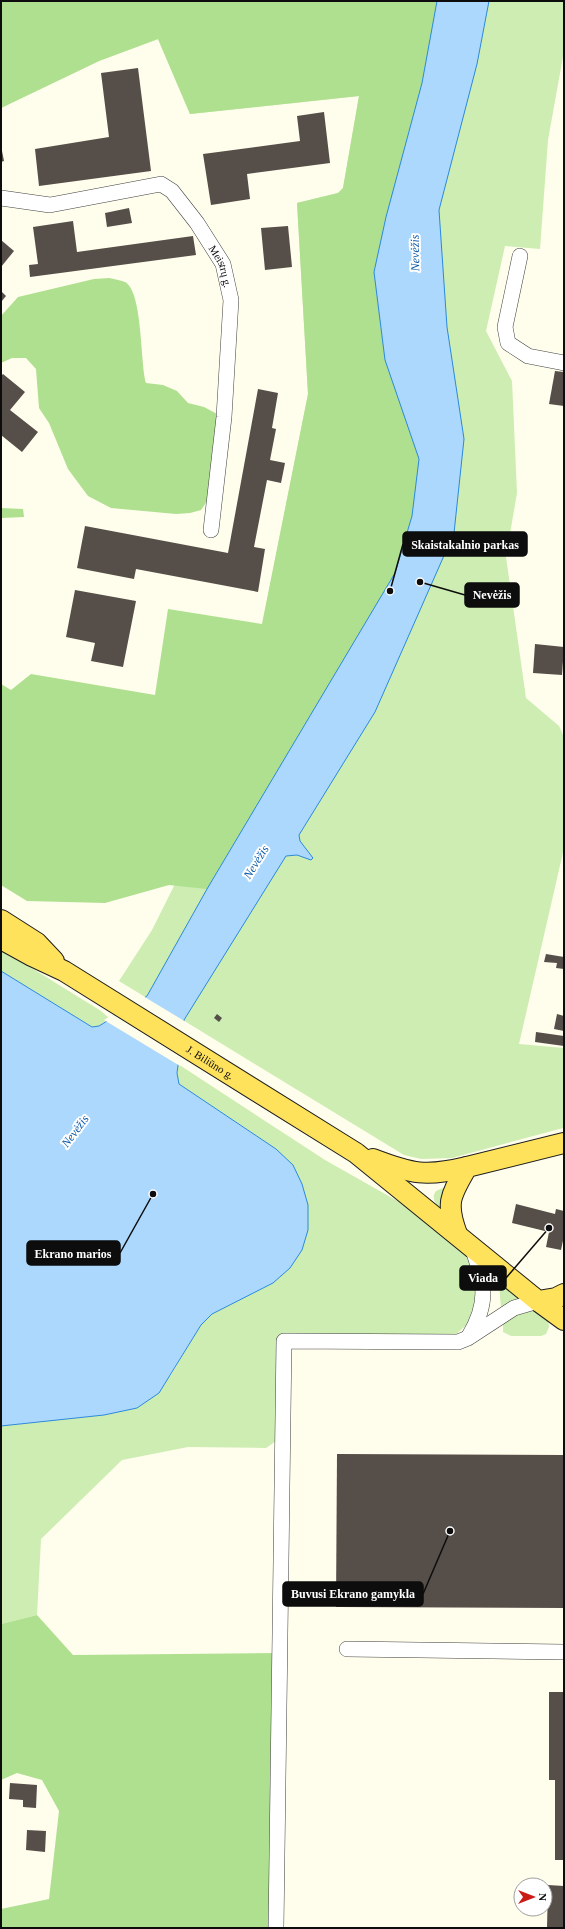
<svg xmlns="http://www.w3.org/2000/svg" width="565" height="1929" viewBox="0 0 565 1929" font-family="'Times New Roman',serif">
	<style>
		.green { fill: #cdedb2 }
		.forest { fill: #aee08f }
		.water { fill: #abd8fc; stroke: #2b89db }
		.pier { fill: #fffdec }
		.building { fill: #564e48 }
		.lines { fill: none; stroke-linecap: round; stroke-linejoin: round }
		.minor-casing { stroke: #404040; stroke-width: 16 }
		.major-casing { stroke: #1e1e1e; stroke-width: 22 }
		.minor { stroke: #fff; stroke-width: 15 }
		.major { stroke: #ffe25c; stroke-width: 20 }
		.labels { text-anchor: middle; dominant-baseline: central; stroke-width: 4; stroke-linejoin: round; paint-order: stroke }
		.street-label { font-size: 11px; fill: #0d0d0d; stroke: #fff }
		.water-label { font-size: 12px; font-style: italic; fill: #0a59aa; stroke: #fff }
		.leader { fill: none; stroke: #0d0d0d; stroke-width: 1.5 }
		.callout-dot { fill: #0d0d0d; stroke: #fff; stroke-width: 1.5 }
		.callout { fill: #0d0d0d; stroke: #0d0d0d; stroke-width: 1.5 }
		.callout-label { font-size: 12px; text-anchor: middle; font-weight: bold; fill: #fff }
	</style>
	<rect width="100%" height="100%" fill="#fffdec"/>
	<g class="green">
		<polygon points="1,1 564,1 564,51 548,140 540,249 505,246 486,331 512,381 517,493 506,557 526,698 559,726 564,737 564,848 519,1044 564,1048 563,1128 452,1158 421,1159 404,1155 119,981 152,930 178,878 262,625 308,394 297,203 338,193 343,188 359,96 190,114 158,39 99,61 1,108"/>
		<polygon points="1,949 101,1011 109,1018 99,1026 92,1027 1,971"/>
		<polygon points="178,1064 325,1160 401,1203 431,1226 465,1255 472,1266 478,1299 469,1323 456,1334 278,1335 276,1441 266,1448 188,1447 122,1460 41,1539 37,1615 1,1624 1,1426 104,1415 137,1408 171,1375 201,1325 212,1314 273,1283 276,1149 179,1084 177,1079"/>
		<path d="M452,1184L446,1215C440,1208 429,1200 436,1191Z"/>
		<path d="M501,1282L548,1319L549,1327L546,1334L541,1336H511L503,1332C504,1321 497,1289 501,1282Z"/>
	</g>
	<g class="forest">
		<polygon points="1,1 437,1 422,83 386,217 374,272 385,360 419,459 412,516 395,573 207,889 169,885 105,903 27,901 1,885 1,684 11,690 31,674 155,695 168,609 262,624 308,394 297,203 338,193 343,188 359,96 190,114 158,39 99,61 1,108"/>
		<path d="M109,278C114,279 120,280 125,282C143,292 140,362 146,383L163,385L177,391L188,403L204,407L219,415L210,497L201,510L190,513L176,514L111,508L88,496L68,469L49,423L39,408L36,369L26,358H12L1,363V316L18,297L94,279Z"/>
		<polygon points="1,508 23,509 24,517 1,518"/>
		<polygon points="37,1615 73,1655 280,1653 276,1928 1,1928 1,1909 49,1899 59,1811 42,1780 17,1773 1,1780 1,1624"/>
	</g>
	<polygon class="water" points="437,1 489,1 477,64 439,210 447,327 464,439 454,533 375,712 299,835 300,841 313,858 311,860 297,855 286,856 184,1020 177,1073 179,1084 276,1149 293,1165 302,1184 308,1205 308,1230 302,1250 290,1268 273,1283 212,1314 201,1325 159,1393 137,1408 104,1415 1,1426 1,971 92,1027 99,1026 147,996 207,889 395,573 412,516 419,459 385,360 374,272 386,217 422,83"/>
	<polygon class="pier" points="143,996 186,1022 180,1066 104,1020"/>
	<g class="building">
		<polygon points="138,68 151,171 39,186 35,149 109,137 101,73"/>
		<polygon points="324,112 330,163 247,174 250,199 211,205 203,154 300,141 297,116"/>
		<polygon points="1,146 4,161 1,162"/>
		<polygon points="129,208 132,223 107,227 105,213"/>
		<polygon points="73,221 77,252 193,236 196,255 30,277 29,265 38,264 33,227"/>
		<polygon points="288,226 292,267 265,270 261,228"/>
		<polygon points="1,240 14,251 1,267"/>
		<polygon points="1,291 6,296 1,302"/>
		<polygon points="555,371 564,372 564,406 549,404"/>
		<polygon points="3,374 25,392 10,410 38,432 22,452 1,435 1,376"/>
		<polygon points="258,389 278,393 272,428 276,429 270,460 285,463 281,483 267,480 254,547 265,549 258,592 136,569 134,579 77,568 85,526 228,553"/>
		<polygon points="75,590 136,601 123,667 91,661 95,643 66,637"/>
		<polygon points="535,644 564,647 562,675 533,673"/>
		<polygon points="546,954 564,957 564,969 556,968 557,963 544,962"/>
		<polygon points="217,1014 222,1018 219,1022 214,1018"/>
		<polygon points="557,1014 564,1016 564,1031 554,1029"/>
		<polygon points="536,1032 564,1036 564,1046 535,1042"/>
		<polygon points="516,1204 555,1214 556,1209 564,1211 564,1236 561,1250 546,1247 549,1232 512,1223"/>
		<polygon points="337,1454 564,1455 564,1608 336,1607"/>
		<polygon points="549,1692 564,1692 564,1860 555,1860 555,1780 549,1780"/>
		<polygon points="10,1783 37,1785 36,1808 23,1807 23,1800 9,1799"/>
		<polygon points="27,1830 46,1831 45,1852 26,1850"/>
		<polygon points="548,1885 564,1886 564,1928 547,1928"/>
	</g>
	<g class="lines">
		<g class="minor-casing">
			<g id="minor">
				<path id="s1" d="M1,198L50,205L161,184L172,191L197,223L223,264L231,300L224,417L211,530"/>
				<polyline points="520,256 505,327 508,343 528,356 564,363"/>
				<path d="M469,1336C490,1301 484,1283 472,1247"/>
				<polyline points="347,1649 564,1652"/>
				<polyline points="276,1928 284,1341 458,1342 468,1338 514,1308 538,1301"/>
			</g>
		</g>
		<g class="major-casing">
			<g id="major">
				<polyline points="1,920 37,943 54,961"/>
				<path id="s2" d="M1,939L32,956L64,971L356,1153L538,1301L556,1298L564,1294"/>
				<path d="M373,1159C412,1174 426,1177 467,1167"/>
				<path d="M457,1234C445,1202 451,1195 467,1167L564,1143"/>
				<polyline points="538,1301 564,1320"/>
			</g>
		</g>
		<use href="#minor" class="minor"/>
		<use href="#major" class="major"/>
	</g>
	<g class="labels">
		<g class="street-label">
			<text stroke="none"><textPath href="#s1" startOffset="266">Meistrų g.</textPath></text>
			<text stroke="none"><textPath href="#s2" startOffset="243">J. Biliūno g.</textPath></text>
		</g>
		<g class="water-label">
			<text transform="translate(415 253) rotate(-91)">Nevėžis</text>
			<text transform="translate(256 862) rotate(-58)">Nevėžis</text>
			<text transform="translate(75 1131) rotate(-53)">Nevėžis</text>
		</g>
	</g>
	<path class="leader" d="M390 591L403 544M420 582L465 595M153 1194L120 1253M549 1228L506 1278M450 1531L423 1594"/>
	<g class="callout-dot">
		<circle cx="390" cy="591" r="4"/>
		<circle cx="420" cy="582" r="4"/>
		<circle cx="153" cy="1194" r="4"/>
		<circle cx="549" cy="1228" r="4"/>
		<circle cx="450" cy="1531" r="4"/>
	</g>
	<g class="callout">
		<rect x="403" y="532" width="124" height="24" rx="4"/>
		<rect x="465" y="583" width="54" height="24" rx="4"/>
		<rect x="27" y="1241" width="93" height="24" rx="4"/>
		<rect x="460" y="1266" width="46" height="24" rx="4"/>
		<rect x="283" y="1582" width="140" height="24" rx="4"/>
	</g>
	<g class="callout-label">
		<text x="465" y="549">Skaistakalnio parkas</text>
		<text x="492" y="599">Nevėžis</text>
		<text x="73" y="1258">Ekrano marios</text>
		<text x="483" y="1282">Viada</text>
		<text x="353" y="1598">Buvusi Ekrano gamykla</text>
	</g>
	<rect width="565" height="1929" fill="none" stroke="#0d0d0d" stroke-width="4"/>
	<g transform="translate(533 1897) rotate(90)"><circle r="19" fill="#ffffff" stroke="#9e9e9e"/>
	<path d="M0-3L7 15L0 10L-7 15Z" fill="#ca1b17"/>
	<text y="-6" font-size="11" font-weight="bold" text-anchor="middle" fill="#0d0d0d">N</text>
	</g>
</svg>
